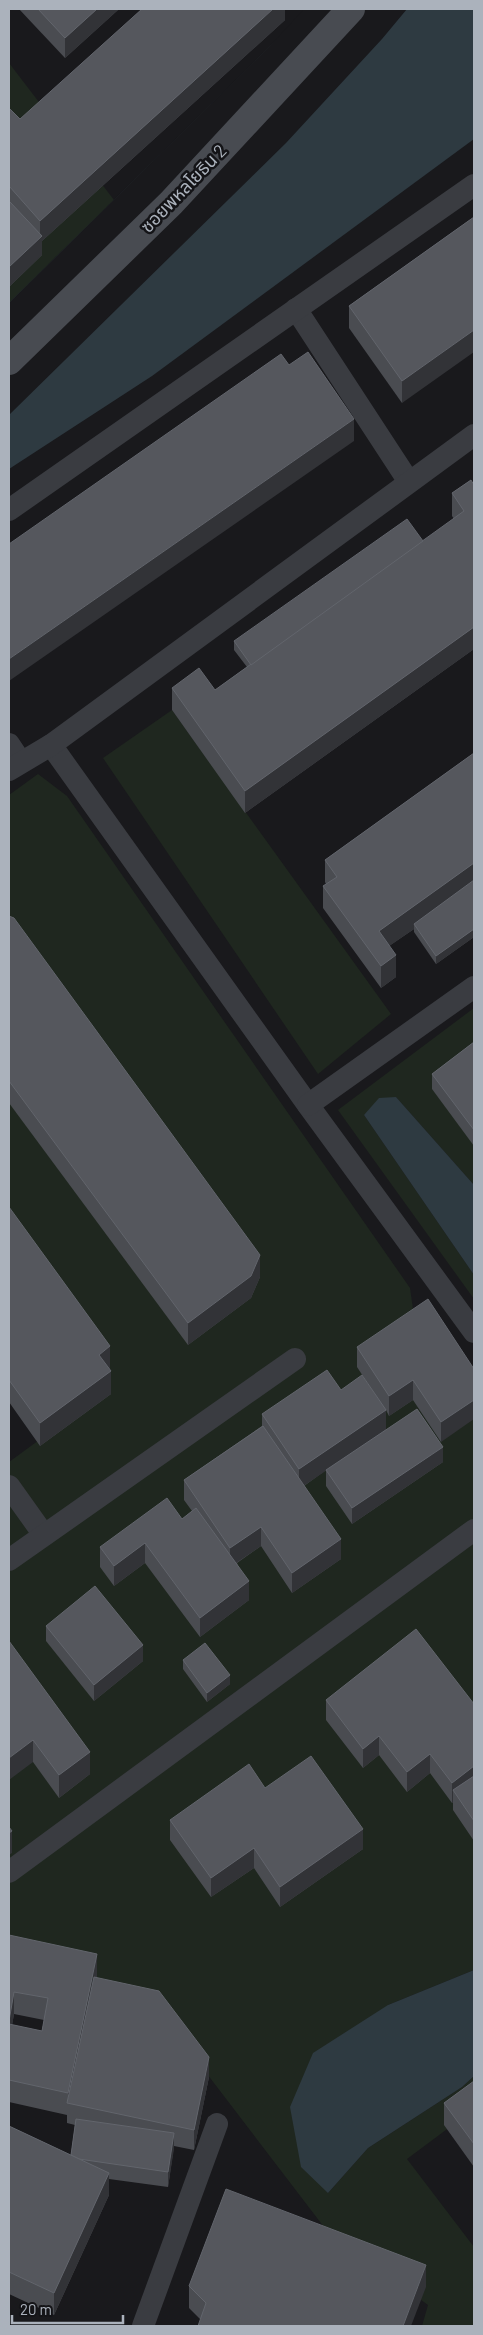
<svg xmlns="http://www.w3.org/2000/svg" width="483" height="2335" viewBox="0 0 483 2335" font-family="Barlow,'Noto Sans Thai',sans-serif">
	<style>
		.green { fill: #1f271f }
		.water { fill: #2e3a41 }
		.pier { fill: #19191c }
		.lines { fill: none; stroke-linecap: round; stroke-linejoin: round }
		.lane { stroke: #3a3c41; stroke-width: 22 }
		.secondary { stroke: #484b51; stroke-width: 28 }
		.wall { fill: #4a4c51; fill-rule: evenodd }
		.shaded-wall { fill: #323337 }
		.building { fill: #55575d; stroke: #62656c }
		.labels { text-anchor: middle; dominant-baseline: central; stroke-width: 5; stroke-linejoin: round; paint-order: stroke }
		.street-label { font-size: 18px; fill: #abb2bc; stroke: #141417 }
	</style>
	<rect width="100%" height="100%" fill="#19191c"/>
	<g class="green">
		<polygon points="9,63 114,200 9,303"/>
		<polygon points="172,710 391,1014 318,1074 103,758"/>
		<polygon points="38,774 67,796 410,1288 414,1316 474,1402 474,1970 388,2005 328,2193 368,2148 462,2087 474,2076 474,2109 407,2159 474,2247 474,2326 422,2326 428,2305 327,2231 159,2011 9,1968 9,1462 76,1413 9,1315 9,795"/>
		<polygon points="474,1008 474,1185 396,1097 364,1115 474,1275 474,1299 338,1110"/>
	</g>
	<g class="water">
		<polygon points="308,9 474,9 474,139 152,376 9,469 9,303"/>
		<polygon points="396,1097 474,1185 474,1275 364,1115 379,1098"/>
		<polygon points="474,1970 474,2076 462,2087 368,2148 328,2193 301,2167 290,2107 313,2053 388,2005"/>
	</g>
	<polygon class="pier" points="304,9 407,9 382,39 286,143 9,415 9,303 269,47"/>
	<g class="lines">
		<g class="lane">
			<polyline points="296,309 409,482"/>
			<polyline points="9,510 474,185"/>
			<polyline points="9,744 21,762"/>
			<polyline points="51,745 308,1105 474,1332"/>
			<polyline points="9,770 51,745 474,435"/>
			<polyline points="308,1105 474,987"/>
			<polyline points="9,1486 44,1535"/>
			<polyline points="9,1560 295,1359"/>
			<polyline points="9,1872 474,1530"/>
			<polyline points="143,2326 217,2124"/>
		</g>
		<polyline class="secondary" points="9,361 171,203 351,9"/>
	</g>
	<g class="wall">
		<polygon points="19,9 119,9 65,58"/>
		<polygon points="285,9 285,20 42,241 42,255 9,287 9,108 20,119"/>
		<polygon points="474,217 402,403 349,328 349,306"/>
		<polygon points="471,480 474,649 245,813 172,710 172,688 215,690 247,667 234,650 234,641 423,541 454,519 452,516 452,493"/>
		<polygon points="474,753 474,937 436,964 414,932 414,929 389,946 396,977 381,988 323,908 323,886 326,884 325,882 325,860"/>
		<polygon points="9,916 260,1277 251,1298 188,1345 9,1103"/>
		<polygon points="474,1042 474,1146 432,1089 432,1074"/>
		<polygon points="9,1207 110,1368 109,1369 111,1394 40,1446 9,1402"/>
		<polygon points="357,1347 474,1369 441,1442 413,1400 389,1416 386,1410 386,1430 443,1462 352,1524 326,1486 326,1470 304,1486 341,1559 292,1593 261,1546 237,1563 249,1600 200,1637 145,1563 114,1586 100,1567 100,1547 182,1519 192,1511 184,1500 184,1480 262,1426 262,1414 341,1390 378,1399 357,1367"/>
		<polygon points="46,1626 143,1661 94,1701 46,1641"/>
		<polygon points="9,1641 90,1774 59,1798 33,1762"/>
		<polygon points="183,1660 230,1684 207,1702 183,1669"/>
		<polygon points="326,1700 474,1704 474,1841 453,1810 453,1802 452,1803 430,1773 407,1792 379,1755 363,1768 326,1720"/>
		<polygon points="265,1788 363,1849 280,1907 254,1868 211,1897 170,1840 170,1820"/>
		<path d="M9,1935L97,1976V1978L209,2077L194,2150L174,2146L168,2187L109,2179V2195L54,2315L9,2294V2126L71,2155L75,2125L67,2123V2115L9,2102ZM14,2014L44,2020L42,2031L12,2025Z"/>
		<polygon points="474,2081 474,2167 444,2125 444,2103"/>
		<polygon points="189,2286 426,2287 200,2319 189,2308"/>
	</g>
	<g class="shaded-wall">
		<polygon points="97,9 119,9 65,58 65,38"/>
		<polygon points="273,9 285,9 285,20 42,241 42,255 9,287 9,267 40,237 40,221"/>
		<polygon points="474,330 474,352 402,403 402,381"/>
		<polygon points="354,419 354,441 9,681 9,659"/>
		<polygon points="474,627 474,649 245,813 245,791"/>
		<polygon points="474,863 474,885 414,924 414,929 379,953 379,931"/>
		<polygon points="474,929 474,937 436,964 436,956"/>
		<polygon points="396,955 396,977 381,988 381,966"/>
		<polygon points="260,1255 260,1277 251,1298 188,1345 188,1323"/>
		<polygon points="110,1346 110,1368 99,1377 99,1355"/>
		<polygon points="111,1371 111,1394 40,1446 40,1423"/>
		<polygon points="413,1380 413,1400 389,1416 389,1396"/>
		<polygon points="474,1400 474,1419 441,1442 441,1422"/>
		<polygon points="386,1410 386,1430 299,1489 299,1469"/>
		<polygon points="443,1447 443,1462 352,1524 352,1508"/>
		<polygon points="261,1527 261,1546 230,1567 230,1548"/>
		<polygon points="341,1539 341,1559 292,1593 292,1573"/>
		<polygon points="145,1543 145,1563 114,1586 114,1566"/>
		<polygon points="249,1581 249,1600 200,1637 200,1618"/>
		<polygon points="143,1645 143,1661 94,1701 94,1685"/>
		<polygon points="230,1675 230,1684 207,1702 207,1693"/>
		<polygon points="379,1736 379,1755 363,1768 363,1749"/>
		<polygon points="33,1740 33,1762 9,1780 9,1758"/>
		<polygon points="90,1752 90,1774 59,1798 59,1775"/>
		<polygon points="430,1754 430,1773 407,1792 407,1772"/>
		<polygon points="474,1766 474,1786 453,1790 453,1802 452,1803 452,1783"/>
		<polygon points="363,1829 363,1849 280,1907 280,1887"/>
		<polygon points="12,1831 12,1853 9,1855 9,1833"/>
		<polygon points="254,1848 254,1868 211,1897 211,1878"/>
		<polygon points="97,1954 97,1976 70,2104 68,2103 68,2093"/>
		<polygon points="14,1992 14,2014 9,2043 9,2021"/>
		<polygon points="209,2057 209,2077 194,2150 194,2130"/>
		<polygon points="174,2133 174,2149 168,2187 168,2172"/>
		<polygon points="109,2173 109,2195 54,2315 54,2293"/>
		<polygon points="426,2265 426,2287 411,2326 403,2326"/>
	</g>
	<g class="building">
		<polygon points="38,9 97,9 65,38"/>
		<polygon points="142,9 273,9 40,221 9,186 9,108 20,119"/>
		<polygon points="9,202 10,202 42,236 9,267"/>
		<polygon points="474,217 474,330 402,381 349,306"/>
		<polygon points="308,352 354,419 9,659 9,544 281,354 289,365"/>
		<polygon points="471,480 474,485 474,627 245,791 172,688 199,668 215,690 464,511 452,493"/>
		<polygon points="407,519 423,541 251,665 234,641"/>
		<polygon points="474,753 474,863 379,931 396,955 381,966 323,886 337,877 325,860"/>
		<polygon points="474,880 474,929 436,956 414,924"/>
		<polygon points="9,916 14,918 260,1255 251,1276 188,1323 9,1081"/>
		<polygon points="474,1042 474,1130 432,1074"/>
		<polygon points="9,1207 110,1346 99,1355 111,1371 40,1423 9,1380"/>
		<polygon points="428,1299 474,1369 474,1400 441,1422 413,1380 389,1396 357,1347"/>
		<polygon points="327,1370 341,1390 362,1375 386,1410 299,1469 262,1414"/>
		<polygon points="417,1409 443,1447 352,1508 326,1470"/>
		<polygon points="263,1426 341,1539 292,1573 261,1527 230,1548 184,1480"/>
		<polygon points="167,1498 182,1519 196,1508 249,1581 200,1618 145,1543 114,1566 100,1547"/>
		<polygon points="95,1586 143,1645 94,1685 46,1626"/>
		<polygon points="416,1629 474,1704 474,1766 452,1783 430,1754 407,1772 379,1736 363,1749 326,1700"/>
		<polygon points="9,1641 90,1752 59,1775 33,1740 9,1758"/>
		<polygon points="205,1643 230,1675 207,1693 183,1660"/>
		<polygon points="311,1756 363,1829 280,1887 254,1848 211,1878 170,1820 249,1764 265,1788"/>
		<polygon points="474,1776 474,1821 453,1790"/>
		<polygon points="9,1827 12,1831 9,1833"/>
		<polygon points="9,1935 97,1954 68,2093 9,2080 9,2024 42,2031 48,1998 14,1992 9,2021"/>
		<polygon points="94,1977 159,1991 209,2057 194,2130 67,2103"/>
		<polygon points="474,2081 474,2144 444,2103"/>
		<polygon points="76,2119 174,2133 168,2172 79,2159 71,2155"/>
		<polygon points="9,2126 109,2173 54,2293 9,2272"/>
		<polygon points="226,2189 426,2265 403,2326 198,2326 206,2303 189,2286"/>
	</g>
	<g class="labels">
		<g class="street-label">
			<text transform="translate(183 188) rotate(-46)">ซอยพหลโยธิน 2</text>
		</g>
	</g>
	<rect width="483" height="2335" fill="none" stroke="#abb2bc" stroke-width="20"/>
	<path d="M12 2315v8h111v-8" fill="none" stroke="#abb2bc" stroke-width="2.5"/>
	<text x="20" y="2315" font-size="15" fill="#abb2bc" stroke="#141417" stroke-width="4" paint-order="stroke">20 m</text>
</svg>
